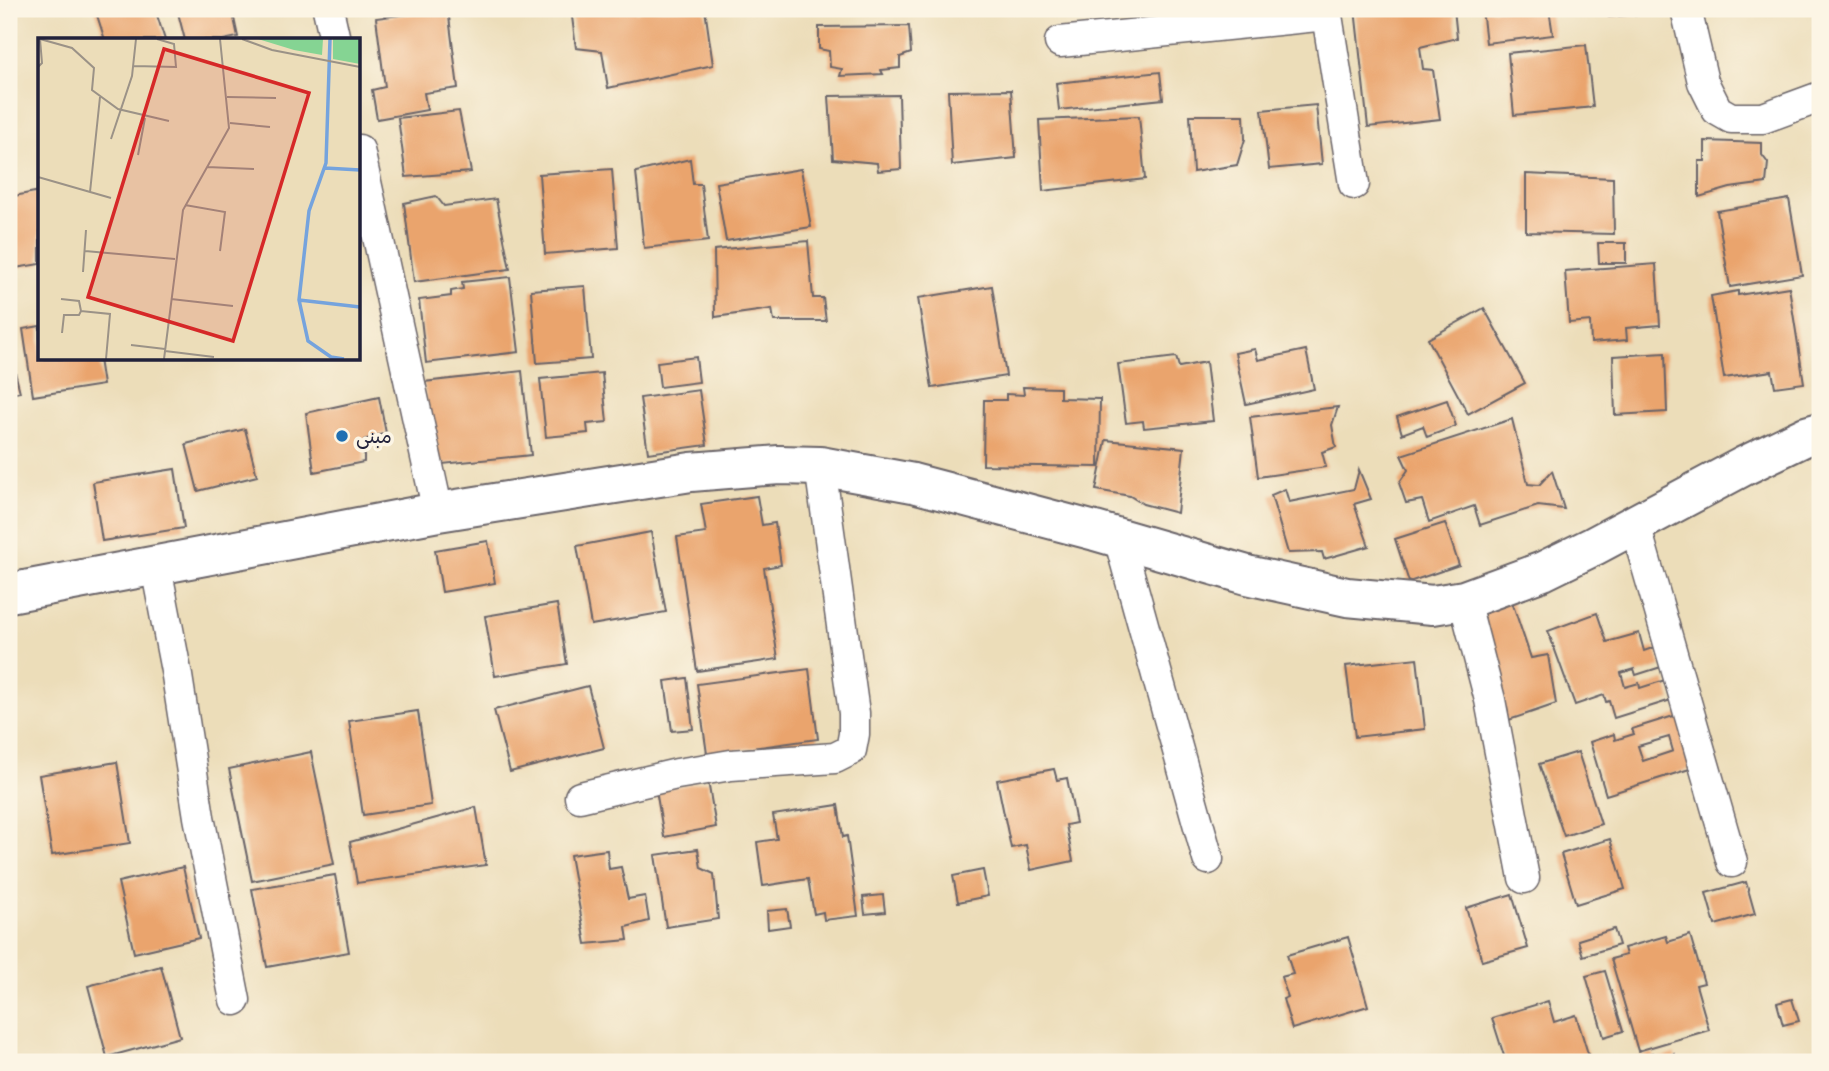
<svg xmlns="http://www.w3.org/2000/svg" width="1829" height="1071" viewBox="0 0 1829 1071" font-family="'Patrick Hand','Playpen Sans Arabic',sans-serif">
	<style>
		.building { fill: #eaa46d; fill-rule: evenodd }
		.lines { fill: none; stroke-linecap: round; stroke-linejoin: round }
		.minor-casing { stroke: #696367; stroke-width: 33 }
		.secondary-casing { stroke: #696367; stroke-width: 42 }
		.minor { stroke: #fff; stroke-width: 30 }
		.secondary { stroke: #fff; stroke-width: 38 }
		.poi-dot { fill: #1f6fb2; stroke: #fcf5e5; stroke-width: 2.5 }
		.labels { text-anchor: middle; dominant-baseline: central; stroke-width: 7; stroke-linejoin: round; paint-order: stroke }
		.poi-label { font-size: 19px; fill: #22223b; stroke: #fcf5e5; text-anchor: start }
		.inset-river { fill: none; stroke: #75a3dd; stroke-width: 3.5 }
		.inset-road { fill: none; stroke: #9b9287; stroke-width: 2 }
		.view { fill: #d62828; fill-opacity: 0.15; stroke: #d62828; stroke-width: 3.5 }
		.inset-edge { fill: none; stroke: #22223b; stroke-width: 3.5 }
	</style>
	<rect width="100%" height="100%" fill="#fcf5e5"/>
	<filter id="ink" filterUnits="userSpaceOnUse"><feTurbulence type="fractalNoise" baseFrequency=".0143" numOctaves="2"/><feDisplacementMap in="SourceGraphic" scale="14" xChannelSelector="R" yChannelSelector="G"/><feConvolveMatrix kernelMatrix="1 2 1 2 8 2 1 2 1" color-interpolation-filters="sRGB"/></filter>
	<filter id="wash" filterUnits="userSpaceOnUse"><feTurbulence type="fractalNoise" baseFrequency=".00686" numOctaves="4" result="noise"/><feDisplacementMap in="SourceGraphic" scale="28" xChannelSelector="R" yChannelSelector="G"/><feGaussianBlur stdDeviation="1.57" result="paint"/><feColorMatrix in="noise" values="0 0 0 0 0 0 0 0 0 0 0 0 0 0 0 0 0 1.4 0 .05"/><feComposite in="paint" operator="in"/></filter>
	<g filter="url(#wash)">
		<rect width="100%" height="100%" fill="#ecddb9"/>
		<g id="blocks">
			<g class="building">
				<polygon points="95,9 155,9 165,40 105,40"/>
				<polygon points="177,9 232,9 238,37 223,40 185,40"/>
				<polygon points="448,9 458,88 424,93 427,110 377,119 372,90 385,87 376,18"/>
				<polygon points="571,9 636,9 637,13 641,9 705,9 713,65 608,88 602,51 576,48"/>
				<polygon points="1355,9 1454,9 1457,38 1420,47 1423,69 1433,70 1440,119 1368,127"/>
				<polygon points="1482,9 1549,9 1553,35 1486,43"/>
				<polygon points="1608,9 1647,9 1647,13 1609,17"/>
				<polygon points="909,26 911,53 900,57 900,68 881,70 883,74 840,76 842,69 830,67 829,51 819,49 819,27"/>
				<polygon points="1586,45 1593,107 1514,115 1508,53"/>
				<polygon points="1160,72 1163,99 1059,110 1056,83"/>
				<polygon points="1011,90 1016,158 952,165 948,91"/>
				<polygon points="899,95 901,169 878,171 877,163 833,159 829,96"/>
				<polygon points="1316,105 1322,164 1269,169 1262,110"/>
				<polygon points="459,111 471,172 406,177 398,118"/>
				<polygon points="1190,115 1244,115 1245,139 1237,165 1193,172"/>
				<polygon points="1139,116 1145,179 1043,191 1039,120"/>
				<polygon points="1705,141 1762,143 1762,155 1768,163 1766,183 1730,188 1699,197 1699,161 1705,161"/>
				<polygon points="690,159 693,184 701,184 708,241 644,248 636,172"/>
				<polygon points="612,169 618,248 545,254 539,174"/>
				<polygon points="801,169 811,227 726,241 716,183"/>
				<polygon points="1526,174 1613,178 1614,234 1526,232"/>
				<polygon points="40,191 40,264 9,269 9,197"/>
				<polygon points="436,196 444,206 496,199 510,269 414,282 404,203"/>
				<polygon points="1789,199 1802,275 1730,287 1717,211"/>
				<polygon points="808,241 813,298 823,298 826,321 774,321 772,309 715,317 714,250"/>
				<polygon points="1598,243 1626,243 1626,263 1599,263"/>
				<polygon points="1656,264 1660,325 1626,328 1627,340 1591,343 1590,321 1569,323 1565,271"/>
				<polygon points="510,277 519,352 426,363 419,300 451,296 451,291 463,289 462,282"/>
				<polygon points="585,286 591,359 537,363 531,290"/>
				<polygon points="992,286 1006,376 932,388 918,298"/>
				<polygon points="1789,287 1804,383 1775,387 1772,371 1724,378 1711,296 1738,291 1738,295"/>
				<polygon points="1484,308 1525,383 1468,414 1428,339"/>
				<polygon points="40,326 40,359 99,359 103,385 33,396 23,329"/>
				<polygon points="9,348 20,392 9,394"/>
				<polygon points="1255,349 1258,360 1306,350 1314,389 1246,404 1235,353"/>
				<polygon points="1665,353 1667,412 1615,415 1613,356"/>
				<polygon points="696,357 699,382 660,387 657,362"/>
				<polygon points="1176,357 1179,367 1206,362 1213,421 1144,428 1143,421 1126,423 1118,364"/>
				<polygon points="522,371 531,455 433,465 424,382"/>
				<polygon points="602,373 607,422 587,424 588,433 546,437 540,379"/>
				<polygon points="1023,387 1060,388 1060,398 1100,399 1099,467 983,465 984,400 1006,400 1006,394 1024,395"/>
				<polygon points="699,390 707,445 648,453 640,398"/>
				<polygon points="379,397 386,433 364,440 364,462 314,472 306,413"/>
				<polygon points="1447,400 1456,426 1427,437 1423,426 1402,434 1397,417"/>
				<polygon points="1338,407 1332,425 1336,447 1322,452 1326,467 1258,477 1250,417"/>
				<polygon points="1512,419 1528,484 1539,485 1552,471 1564,509 1538,506 1480,525 1474,506 1429,522 1422,500 1406,503 1399,483 1408,470 1401,455"/>
				<polygon points="245,429 257,476 198,491 186,444"/>
				<polygon points="1106,440 1184,448 1177,513 1143,504 1130,496 1096,490"/>
				<polygon points="175,469 184,528 102,541 93,482"/>
				<polygon points="1359,470 1371,499 1354,504 1369,546 1324,559 1322,552 1288,553 1271,495 1285,489 1289,502 1354,489"/>
				<polygon points="757,496 762,525 775,523 781,565 764,568 778,659 697,671 677,537 706,533 701,504"/>
				<polygon points="1445,523 1459,565 1409,582 1395,539"/>
				<polygon points="651,532 666,612 591,625 577,546"/>
				<polygon points="488,541 495,583 442,592 435,550"/>
				<polygon points="1510,596 1531,658 1548,655 1556,704 1506,721 1470,606"/>
				<polygon points="557,604 567,664 495,676 485,616"/>
				<polygon points="1597,613 1607,642 1639,633 1644,651 1655,647 1661,667 1636,675 1634,669 1621,673 1625,687 1639,683 1640,688 1665,680 1671,700 1614,718 1609,701 1606,702 1604,695 1575,705 1548,631"/>
				<polygon points="1417,658 1425,729 1355,737 1346,666"/>
				<polygon points="809,669 818,739 707,754 697,684"/>
				<polygon points="687,678 693,729 672,731 665,681"/>
				<polygon points="588,686 604,748 510,772 494,710"/>
				<polygon points="418,711 431,805 363,815 349,721"/>
				<path d="M1680,714L1696,767L1606,795L1590,742L1614,734L1615,740L1634,734L1632,729ZM1669,737L1673,751L1643,761L1638,746Z"/>
				<polygon points="311,752 334,864 252,881 229,769"/>
				<polygon points="1578,752 1601,824 1564,836 1539,764"/>
				<polygon points="117,762 130,843 52,855 39,775"/>
				<polygon points="1054,769 1057,780 1067,778 1076,823 1066,825 1073,861 1031,870 1026,845 1011,848 997,780"/>
				<polygon points="708,781 716,827 664,837 656,790"/>
				<polygon points="838,805 843,837 847,836 858,916 824,920 823,912 814,914 808,879 763,886 757,842 777,839 773,815"/>
				<polygon points="476,807 486,865 357,883 350,842"/>
				<polygon points="1610,839 1625,889 1576,904 1561,854"/>
				<polygon points="698,849 701,868 714,874 718,919 666,927 655,855"/>
				<polygon points="607,850 609,869 621,867 628,899 645,896 649,921 626,927 628,940 586,944 570,855"/>
				<polygon points="183,867 199,938 134,953 118,882"/>
				<polygon points="983,870 988,896 958,902 953,876"/>
				<polygon points="335,875 349,952 267,967 252,889"/>
				<polygon points="1746,882 1755,914 1715,925 1706,893"/>
				<polygon points="1512,894 1528,948 1482,961 1466,908"/>
				<polygon points="883,895 885,912 865,914 863,897"/>
				<polygon points="787,909 790,926 768,929 767,911"/>
				<polygon points="1614,929 1619,945 1583,956 1578,940"/>
				<polygon points="1690,935 1704,983 1696,985 1709,1030 1638,1051 1611,959 1626,955 1624,948 1666,936 1668,942"/>
				<polygon points="1348,937 1368,1006 1292,1029 1283,999 1288,997 1281,977 1293,974 1287,955"/>
				<polygon points="161,966 180,1037 107,1057 88,986"/>
				<polygon points="1605,971 1623,1031 1604,1037 1586,976"/>
				<polygon points="1792,999 1799,1021 1783,1025 1777,1003"/>
				<polygon points="1548,1001 1554,1022 1576,1015 1590,1060 1581,1062 1506,1062 1492,1018"/>
				<polygon points="1652,1053 1654,1060 1674,1054 1677,1062 1633,1062 1632,1059"/>
			</g>
		</g>
	</g>
	<g filter="url(#ink)">
		<use href="#blocks" fill-opacity="0" stroke="#696367" stroke-width="2"/>
		<g class="lines">
			<g class="minor-casing">
				<g id="minor">
					<polyline points="328,9 335,40"/>
					<polyline points="1326,9 1354,184"/>
					<polyline points="1686,9 1703,82 1717,110 1731,118 1763,118 1820,97"/>
					<polyline points="1060,42 1327,15"/>
					<polyline points="359,150 438,512"/>
					<polyline points="1635,525 1732,862"/>
					<polyline points="1119,538 1208,859"/>
					<polyline points="156,567 177,676 199,817 235,1000"/>
					<polyline points="1464,600 1490,700 1524,878"/>
					<polyline points="580,797 677,774 731,765 835,758 851,750 854,734 854,713 820,466"/>
				</g>
			</g>
			<g class="secondary-casing">
				<polyline id="secondary" points="9,593 438,512 691,472 779,465 820,466 913,483 1095,531 1247,575 1347,597 1433,605 1464,600 1543,571 1594,546 1744,466 1806,436 1820,432"/>
			</g>
			<use href="#minor" class="minor"/>
			<use href="#secondary" class="secondary"/>
		</g>
	</g>
	<circle class="poi-dot" cx="342" cy="436" r="7"/>
	<g class="labels">
		<g class="poi-label">
			<text x="356" y="436">مبنى</text>
		</g>
	</g>
	<g transform="translate(38 38)">
		<rect width="322" height="322" fill="#ecddb9"/>
		<path d="M220,1H285L284,17L256,12ZM295,1H322V26L295,21Z" fill="#85d493"/>
		<path class="inset-river" d="M292,1L288,125L271,173L261,262L270,303L293,319L306,321M287,130L322,132M261,262L322,269"/>
		<path class="inset-road" d="M2,1L34,10L56,30L54,52L80,71L131,83M204,1L234,12L322,29M96,28L138,29L136,6L119,1M0,29L4,25L2,1M189,59L238,60M192,85L232,89M73,101L94,38L98,1M100,117L107,80M169,129L216,131M0,139L73,160M52,154L62,59M147,167L187,174L182,213M47,213L137,221M45,234L48,192M23,261L41,263L43,273M133,261L195,268M24,295L26,277H41L43,273L72,276L68,321M93,307L127,311M127,313L176,319M126,321L145,172L191,90L182,1"/>
		<path class="view" d="M126,11L271,55L195,303L50,259Z"/>
		<rect width="322" height="322" class="inset-edge"/>
	</g>
	<rect width="1829" height="1071" fill="none" stroke="#fcf5e5" stroke-width="35"/>
</svg>
